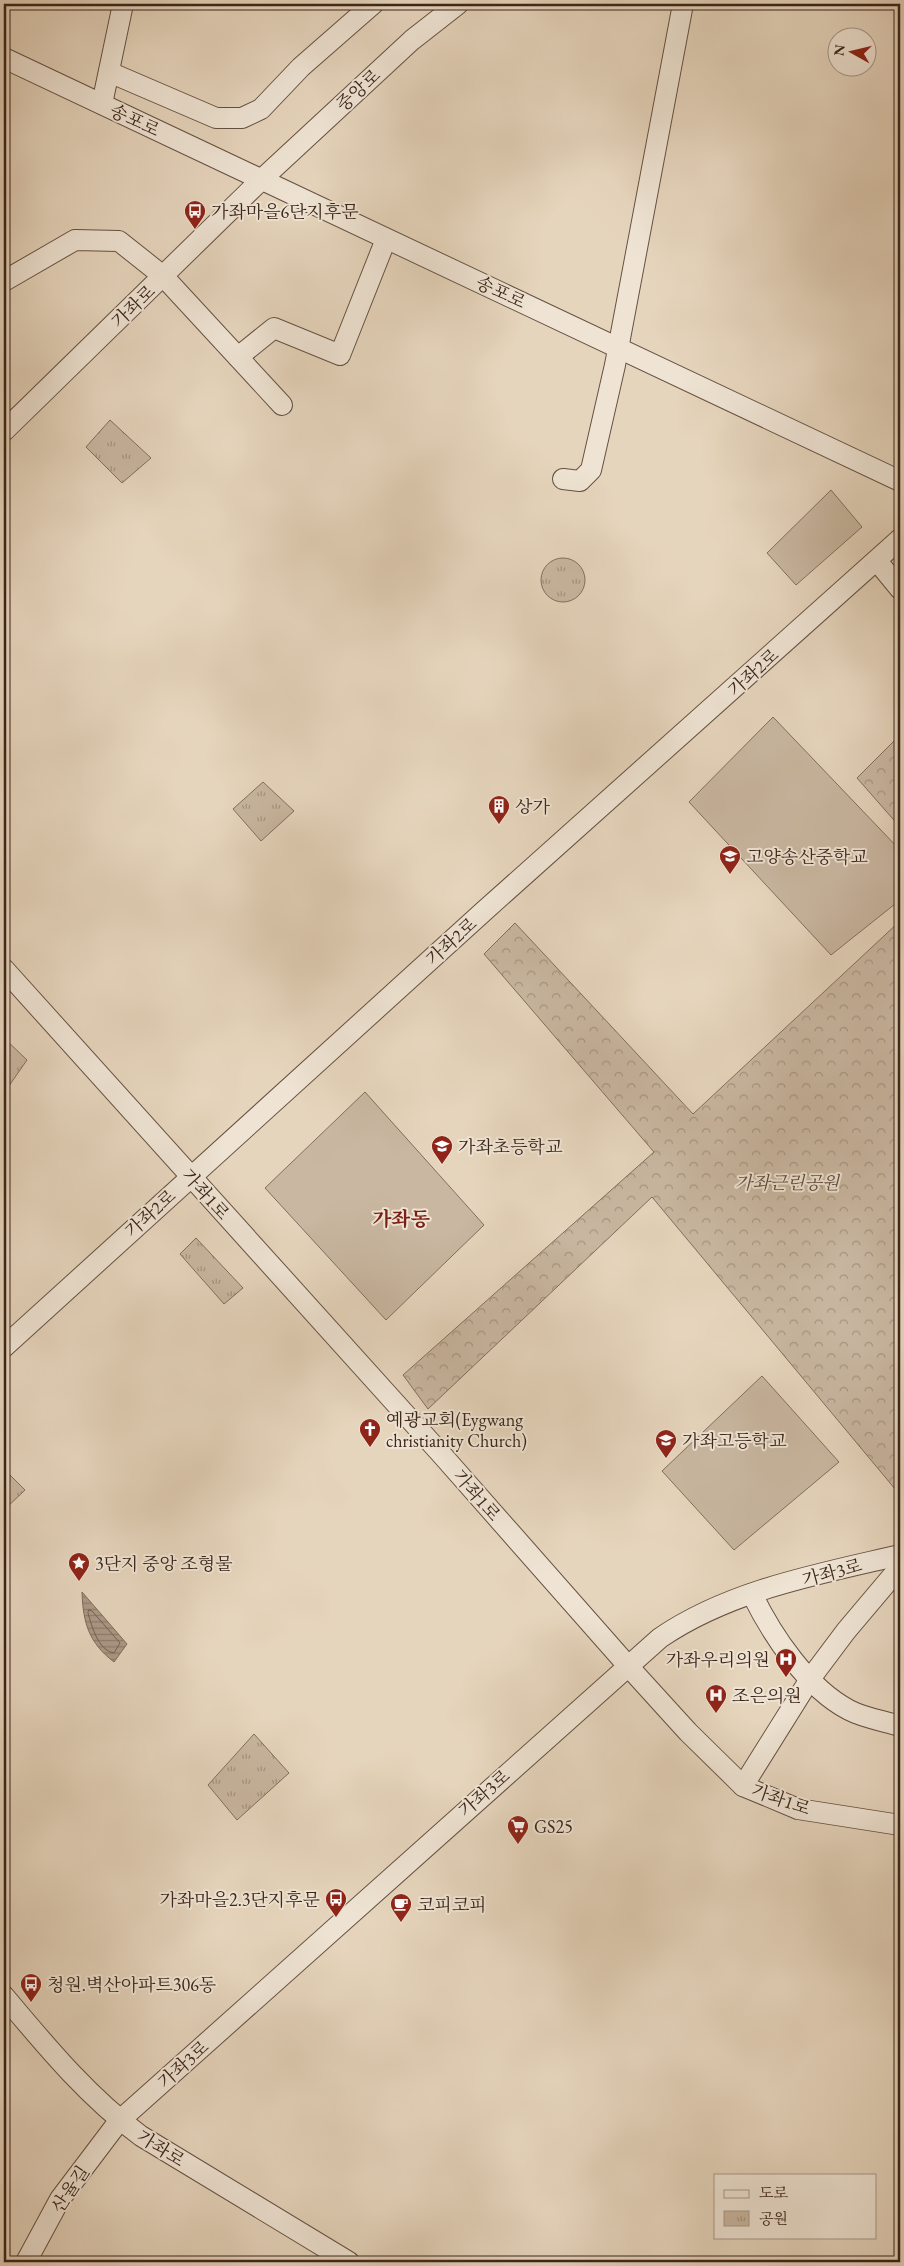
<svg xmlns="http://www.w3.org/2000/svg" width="904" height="2266" viewBox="0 0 904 2266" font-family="'EB Garamond','Noto Serif KR',serif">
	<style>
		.green { fill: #c9b7a1; stroke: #826e5e }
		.forest { fill: url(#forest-crowns); stroke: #826e5e }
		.park { fill: url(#park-tufts); stroke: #826e5e }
		.water { fill: url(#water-rules); stroke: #7f6b5b }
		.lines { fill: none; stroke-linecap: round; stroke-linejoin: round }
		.shore { stroke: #745f50; stroke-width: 1 }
		.minor-casing { stroke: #665143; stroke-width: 22 }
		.minor { stroke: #efe4d4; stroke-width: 20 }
		.labels { text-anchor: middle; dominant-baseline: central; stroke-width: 4; stroke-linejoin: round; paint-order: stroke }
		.street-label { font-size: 18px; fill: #3b251a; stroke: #efe4d4 }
		.poi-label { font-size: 18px; fill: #3b251a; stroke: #efe4d4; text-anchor: start }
		.park-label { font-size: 18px; font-style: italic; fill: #5e4a3c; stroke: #efe4d4 }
		.quarter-label { font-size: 20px; font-weight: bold; fill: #7a1f14; stroke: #efe4d4 }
	</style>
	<defs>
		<pattern id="forest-crowns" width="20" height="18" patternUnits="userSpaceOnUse" patternTransform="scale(1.25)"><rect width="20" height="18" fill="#c9b7a1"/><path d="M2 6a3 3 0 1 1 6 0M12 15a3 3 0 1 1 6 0" fill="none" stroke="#a49582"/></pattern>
		<pattern id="park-tufts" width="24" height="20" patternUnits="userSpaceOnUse" patternTransform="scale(1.25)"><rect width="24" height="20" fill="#c9b7a1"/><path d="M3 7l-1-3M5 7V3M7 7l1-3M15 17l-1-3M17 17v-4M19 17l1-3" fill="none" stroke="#a49582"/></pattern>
		<pattern id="water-rules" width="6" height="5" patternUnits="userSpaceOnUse" patternTransform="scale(1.25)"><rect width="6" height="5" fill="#ac9986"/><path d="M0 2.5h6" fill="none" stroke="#8d7d6d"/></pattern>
	</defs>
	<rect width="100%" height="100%" fill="#e6d5bd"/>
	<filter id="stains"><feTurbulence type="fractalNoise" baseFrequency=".004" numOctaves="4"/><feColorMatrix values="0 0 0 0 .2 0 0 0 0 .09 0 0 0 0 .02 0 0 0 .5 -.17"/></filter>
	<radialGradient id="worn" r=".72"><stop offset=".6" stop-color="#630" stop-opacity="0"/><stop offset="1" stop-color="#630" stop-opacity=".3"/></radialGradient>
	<g class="green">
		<polygon points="831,490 862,527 796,585 767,553"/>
		<polygon points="773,717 900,850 900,900 831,955 689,802"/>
		<polygon points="365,1092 484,1225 386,1320 265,1188"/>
		<polygon points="762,1376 839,1462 734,1550 662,1471"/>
	</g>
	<g class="forest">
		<polygon points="900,735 900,827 857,778"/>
		<polygon points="900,921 900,1495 652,1197 428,1409 403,1375 654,1152 484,954 515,923 693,1114"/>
	</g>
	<g class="park">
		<polygon points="110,420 151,458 122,483 86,447"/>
		<circle cx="563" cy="580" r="22"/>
		<polygon points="263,782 294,811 261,841 233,809"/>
		<polygon points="4,1038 27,1060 4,1093"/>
		<polygon points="196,1238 243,1288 224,1304 180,1254"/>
		<polygon points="4,1469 25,1490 4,1510"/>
		<polygon points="254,1734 289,1773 237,1820 208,1785"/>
	</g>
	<path class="water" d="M82,1592L127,1644L114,1662C89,1643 83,1623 82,1592Z"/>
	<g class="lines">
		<path class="shore" d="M89,1610L92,1611L120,1643L114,1653C98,1650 92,1627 88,1613Z"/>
		<g class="minor-casing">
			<g id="minor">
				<polyline points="4,58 900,481"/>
				<polyline points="109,72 216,118 242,118 261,109 301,67 373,4"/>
				<polyline points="102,104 123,4"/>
				<polyline points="4,281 75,240 119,241 163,276 282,405"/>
				<polyline points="238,357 274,328 340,355 386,239"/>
				<polyline points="4,431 262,179 412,40 458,4"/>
				<polyline points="563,479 580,481 591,470 615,365 683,4"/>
				<polyline points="877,561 900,589"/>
				<polyline points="4,969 443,1456 628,1666 688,1732 743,1786 798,1809 900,1825"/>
				<polyline points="4,1347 483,912 900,539"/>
				<path d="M752,1594C772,1635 807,1688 849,1710C864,1718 884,1721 900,1726"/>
				<polyline points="743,1786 810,1679 846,1631 900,1567"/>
				<path d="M4,1996C46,2046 88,2097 141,2136L349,2262"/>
				<path d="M26,2262L60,2199L119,2121L660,1638C730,1590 819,1574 900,1555"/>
			</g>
		</g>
		<use href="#minor" class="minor"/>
	</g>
	<defs>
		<g id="bus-pin" transform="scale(1.125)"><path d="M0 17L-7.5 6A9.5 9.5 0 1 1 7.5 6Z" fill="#8f2418" stroke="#efe4d4"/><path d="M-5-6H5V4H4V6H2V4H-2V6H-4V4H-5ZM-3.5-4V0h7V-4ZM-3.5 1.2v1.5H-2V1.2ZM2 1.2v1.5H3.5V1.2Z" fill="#fff"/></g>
		<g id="building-pin" transform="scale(1.125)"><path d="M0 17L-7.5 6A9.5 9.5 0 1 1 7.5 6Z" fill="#8f2418" stroke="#efe4d4"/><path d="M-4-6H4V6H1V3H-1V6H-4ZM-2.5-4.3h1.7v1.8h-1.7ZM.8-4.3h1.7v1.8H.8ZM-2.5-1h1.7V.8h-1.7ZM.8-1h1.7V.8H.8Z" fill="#fff"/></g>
		<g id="school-pin" transform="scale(1.125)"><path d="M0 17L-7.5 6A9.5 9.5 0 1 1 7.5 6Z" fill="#8f2418" stroke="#efe4d4"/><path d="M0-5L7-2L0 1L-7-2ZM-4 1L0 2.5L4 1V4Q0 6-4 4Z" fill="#fff"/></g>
		<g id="church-pin" transform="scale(1.125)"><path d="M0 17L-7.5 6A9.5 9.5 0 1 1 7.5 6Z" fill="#8f2418" stroke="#efe4d4"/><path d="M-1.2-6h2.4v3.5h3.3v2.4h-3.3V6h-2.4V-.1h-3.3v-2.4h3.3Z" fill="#fff"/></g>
		<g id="sight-pin" transform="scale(1.125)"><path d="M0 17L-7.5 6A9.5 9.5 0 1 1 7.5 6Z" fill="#8f2418" stroke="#efe4d4"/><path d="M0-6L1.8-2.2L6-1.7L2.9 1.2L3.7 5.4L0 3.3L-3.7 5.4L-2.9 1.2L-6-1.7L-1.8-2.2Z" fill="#fff"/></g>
		<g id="hospital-pin" transform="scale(1.125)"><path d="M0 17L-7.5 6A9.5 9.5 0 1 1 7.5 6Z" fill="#8f2418" stroke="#efe4d4"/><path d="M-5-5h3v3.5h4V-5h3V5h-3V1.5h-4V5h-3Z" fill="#fff"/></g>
		<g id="supermarket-pin" transform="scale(1.125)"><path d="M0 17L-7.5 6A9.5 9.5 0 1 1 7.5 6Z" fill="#8f2418" stroke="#efe4d4"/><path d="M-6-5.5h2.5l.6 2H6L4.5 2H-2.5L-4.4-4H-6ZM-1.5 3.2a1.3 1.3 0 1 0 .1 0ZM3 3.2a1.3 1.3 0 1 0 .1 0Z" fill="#fff"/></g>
		<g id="cafe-pin" transform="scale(1.125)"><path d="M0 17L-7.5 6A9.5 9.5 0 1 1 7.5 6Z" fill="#8f2418" stroke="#efe4d4"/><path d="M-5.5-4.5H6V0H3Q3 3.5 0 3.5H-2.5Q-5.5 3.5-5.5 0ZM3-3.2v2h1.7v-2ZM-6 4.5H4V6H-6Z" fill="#fff"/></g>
	</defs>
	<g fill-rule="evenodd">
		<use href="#bus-pin" x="195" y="211"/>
		<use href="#building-pin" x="499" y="806"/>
		<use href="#school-pin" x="730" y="856"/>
		<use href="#school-pin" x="442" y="1146"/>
		<use href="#church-pin" x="370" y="1429"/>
		<use href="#school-pin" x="666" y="1440"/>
		<use href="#sight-pin" x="79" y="1563"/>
		<use href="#hospital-pin" x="786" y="1659"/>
		<use href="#hospital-pin" x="716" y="1695"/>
		<use href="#supermarket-pin" x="518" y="1826"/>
		<use href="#bus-pin" x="336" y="1899"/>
		<use href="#cafe-pin" x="401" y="1904"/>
		<use href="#bus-pin" x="31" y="1984"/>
	</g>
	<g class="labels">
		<g class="street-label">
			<text transform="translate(358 90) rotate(-43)">중앙로</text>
			<text transform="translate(135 120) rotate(25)">송포로</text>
			<text transform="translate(501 292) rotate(25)">송포로</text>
			<text transform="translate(133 306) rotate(-44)">가좌로</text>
			<text transform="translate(753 672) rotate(-42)">가좌2로</text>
			<text transform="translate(451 941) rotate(-42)">가좌2로</text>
			<text transform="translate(206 1194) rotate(48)">가좌1로</text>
			<text transform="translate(150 1213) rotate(-42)">가좌2로</text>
			<text transform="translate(477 1495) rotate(49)">가좌1로</text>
			<text transform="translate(832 1572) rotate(-15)">가좌3로</text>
			<text transform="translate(484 1793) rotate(-41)">가좌3로</text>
			<text transform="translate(781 1799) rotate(19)">가좌1로</text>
			<text transform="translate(183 2064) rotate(-42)">가좌3로</text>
			<text transform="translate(161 2148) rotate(32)">가좌로</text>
			<text transform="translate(70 2189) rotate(-56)">산율길</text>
		</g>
		<g class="poi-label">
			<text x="211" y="211">가좌마을6단지후문</text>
			<text x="515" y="806">상가</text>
			<text x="746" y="856">고양송산중학교</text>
			<text x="458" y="1146">가좌초등학교</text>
			<text x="386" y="1419">예광교회(Eygwang<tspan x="386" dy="21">christianity Church)</tspan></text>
			<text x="682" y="1440">가좌고등학교</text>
			<text x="95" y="1563">3단지 중앙 조형물</text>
			<text x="770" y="1659" text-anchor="end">가좌우리의원</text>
			<text x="732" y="1695">조은의원</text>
			<text x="534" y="1826">GS25</text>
			<text x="320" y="1899" text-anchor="end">가좌마을2.3단지후문</text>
			<text x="417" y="1904">코피코피</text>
			<text x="47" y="1984">청원.벽산아파트306동</text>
		</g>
		<g class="park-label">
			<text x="787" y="1182">가좌근린공원</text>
		</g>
		<g class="quarter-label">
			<text x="401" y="1219">가좌동</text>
		</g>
	</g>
	<rect width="904" height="2266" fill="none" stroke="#e6d5bd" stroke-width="20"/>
	<rect x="5" y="5" width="894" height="2256" fill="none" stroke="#3b251a" stroke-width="2.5"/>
	<rect x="10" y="10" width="884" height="2246" fill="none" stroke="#3b251a"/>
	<rect x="714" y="2174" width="162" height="65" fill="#efe4d4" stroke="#a7988a"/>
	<rect x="724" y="2190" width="25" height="8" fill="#efe4d4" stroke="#a7988a"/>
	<text x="759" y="2198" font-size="15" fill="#3b251a">도로</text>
	<rect x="724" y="2211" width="25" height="15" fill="url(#park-tufts)" stroke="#a7988a"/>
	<text x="759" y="2224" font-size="15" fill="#3b251a">공원</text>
	<g transform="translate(852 52) rotate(278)"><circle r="24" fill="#efe4d4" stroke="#a7988a"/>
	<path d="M0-4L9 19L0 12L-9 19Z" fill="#8f2418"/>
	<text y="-8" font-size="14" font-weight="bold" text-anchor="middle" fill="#3b251a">N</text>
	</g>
	<rect width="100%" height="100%" filter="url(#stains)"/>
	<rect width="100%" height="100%" fill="url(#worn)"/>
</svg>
